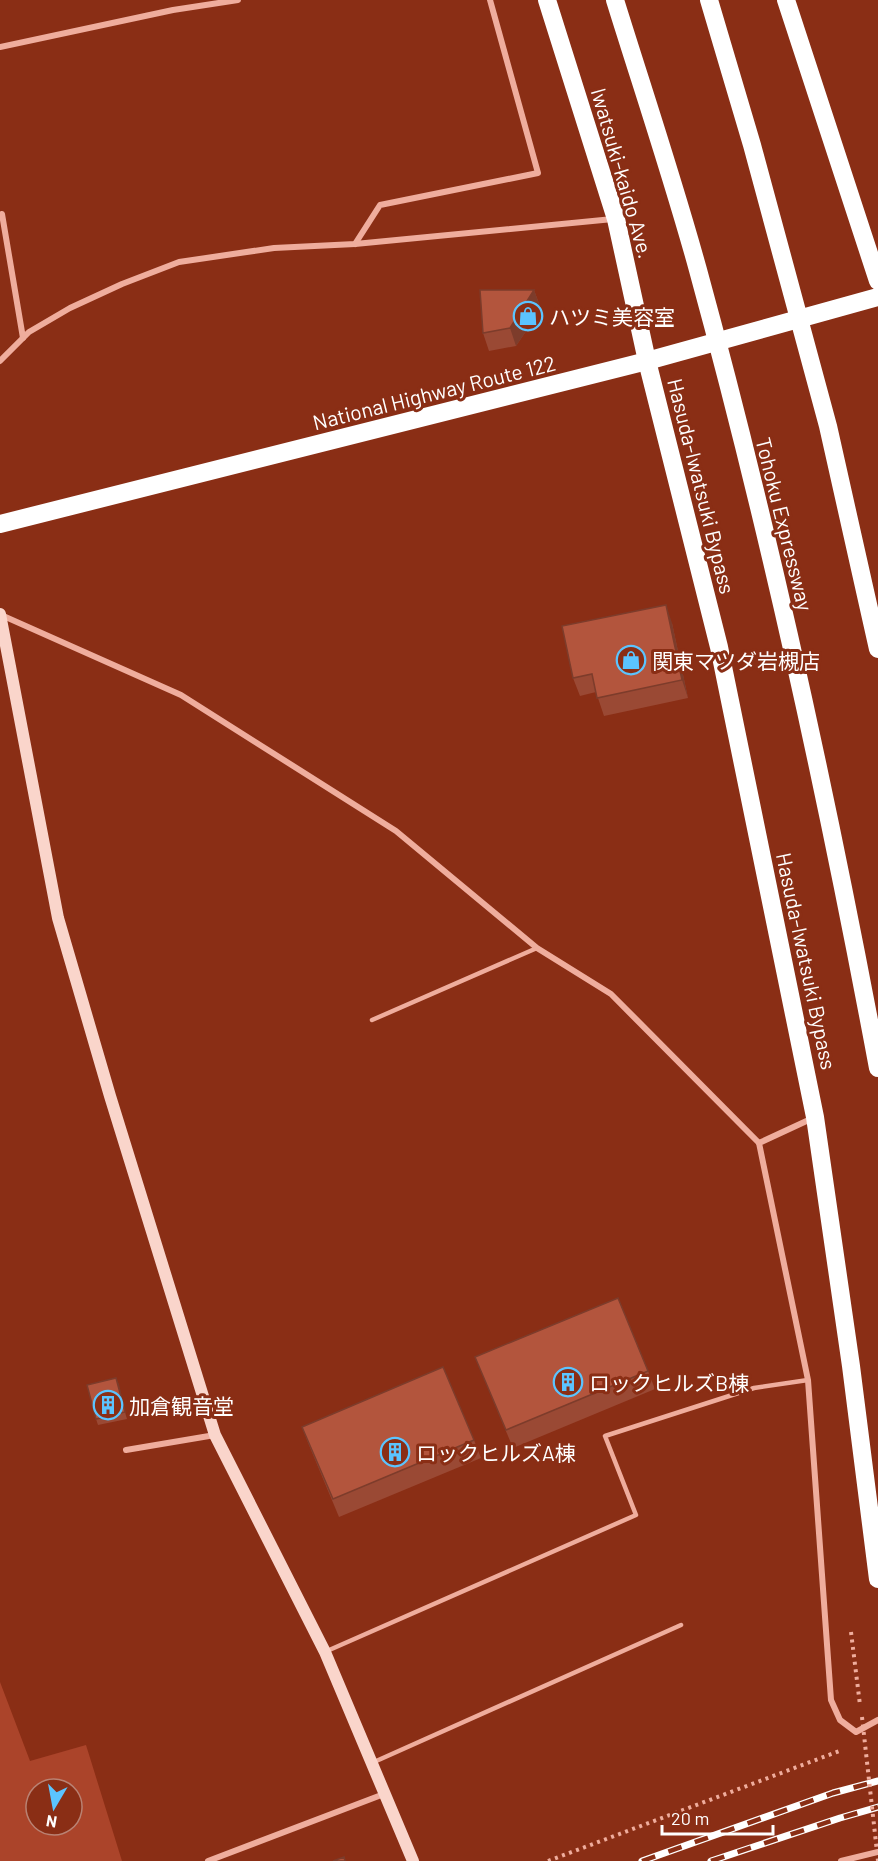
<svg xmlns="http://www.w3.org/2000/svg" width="878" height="1861" viewBox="0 0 878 1861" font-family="Barlow,'Noto Sans JP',sans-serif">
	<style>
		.green { fill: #ab442a; fill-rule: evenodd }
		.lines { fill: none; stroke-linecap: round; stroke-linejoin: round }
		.path { stroke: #efad9d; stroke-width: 4; stroke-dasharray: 3 4.5; stroke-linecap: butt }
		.lane { stroke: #efad9d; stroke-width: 4.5 }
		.street { stroke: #efad9d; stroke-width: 6 }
		.secondary { stroke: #fad5cb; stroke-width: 12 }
		.highway { stroke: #fff; stroke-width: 18 }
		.rail-casing { stroke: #fff; stroke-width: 7 }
		.rail { stroke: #8a2e15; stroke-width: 4.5; stroke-dasharray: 14; stroke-linecap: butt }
		.path-bridge { stroke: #efad9d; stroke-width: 4; stroke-dasharray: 3 4.5; stroke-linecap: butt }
		.highway-bridge { stroke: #fff; stroke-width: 18 }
		.wall { fill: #9a4934 }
		.shaded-wall { fill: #7d3c2b }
		.building { fill: #b3553d; stroke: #7d3c2b; stroke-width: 1.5 }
		.labels { text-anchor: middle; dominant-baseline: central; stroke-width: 6; stroke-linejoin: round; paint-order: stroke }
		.street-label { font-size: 21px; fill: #fff; stroke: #8a2e15 }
		.poi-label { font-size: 21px; fill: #fff; stroke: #8a2e15; text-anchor: start }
	</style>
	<rect width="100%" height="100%" fill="#8a2e15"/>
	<path class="green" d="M0,1682L30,1761L86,1745L122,1861H0ZM36,1789H72V1825H36Z"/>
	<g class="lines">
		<g class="path">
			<polyline points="851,1632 860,1705"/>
			<polyline points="548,1861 842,1750"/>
		</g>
		<g class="lane">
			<polyline points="372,1020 537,948"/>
			<polyline points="327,1651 636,1515 605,1436 754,1388 808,1380"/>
			<polyline points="374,1762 681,1625"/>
		</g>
		<g class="street">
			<polyline points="0,47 173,10 238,0"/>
			<polyline points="2,214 23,338"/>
			<polyline points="355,244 380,205 538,173 490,0"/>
			<polyline points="0,361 29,332 70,308 122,284 179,262 274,248 355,244 613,219"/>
			<polyline points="1,615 181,695 396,831 537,948 611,994 759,1143"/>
			<polyline points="813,1118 759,1143 808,1380 831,1700 840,1720 856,1732 878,1720"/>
			<polyline points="126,1450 215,1435"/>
			<polyline points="208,1861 384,1794"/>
			<polyline points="841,1861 878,1852"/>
		</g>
		<polyline class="secondary" points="0,614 58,918 110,1096 215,1435 325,1652 413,1861"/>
		<g class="highway">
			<polyline points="547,0 616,219 647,361 719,647 815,1117 851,1366 878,1579"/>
			<polyline points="786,0 878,281"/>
			<polyline points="0,524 647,361 878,297"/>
		</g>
		<g class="rail-casing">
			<g id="rail">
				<polyline points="642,1861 833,1793 878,1781"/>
				<polyline points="711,1861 840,1818 878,1807"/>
			</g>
		</g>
		<use href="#rail" class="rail"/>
		<polyline class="path-bridge" points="862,1717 878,1861"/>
		<g class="highway-bridge">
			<path d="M615,0C643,90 673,179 698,270C770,533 828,800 878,1068"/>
			<polyline points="709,0 752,145 828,426 878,649"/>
		</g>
	</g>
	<g class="wall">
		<polygon points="534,290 541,309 516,346 489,351 483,333"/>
		<polygon points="672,623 688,698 604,716 596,692 580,696 573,678"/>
		<polygon points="475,1357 648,1371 655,1389 513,1448"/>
		<polygon points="116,1378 127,1419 98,1425 96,1419"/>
		<polygon points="302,1427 474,1440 481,1458 339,1517 309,1445"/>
	</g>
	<g class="shaded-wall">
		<polygon points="534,290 541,309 516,346 510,328"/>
		<polygon points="666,605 672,623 688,698 682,680"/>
		<polygon points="116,1378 119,1384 127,1419 125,1412"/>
	</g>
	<g class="building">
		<polygon points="480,290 534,290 510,328 483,333"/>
		<polygon points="666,605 682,680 597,698 592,674 573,678 562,626"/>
		<polygon points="618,1298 648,1371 506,1430 475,1357"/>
		<polygon points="443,1367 474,1440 333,1499 302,1427"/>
		<polygon points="116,1378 125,1412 96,1419 87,1385"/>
		<polygon points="344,1857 345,1861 333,1861"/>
	</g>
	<defs>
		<g id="shop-ring" transform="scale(1.5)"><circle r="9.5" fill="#8a2e15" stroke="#5bc4ff" stroke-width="1.5"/><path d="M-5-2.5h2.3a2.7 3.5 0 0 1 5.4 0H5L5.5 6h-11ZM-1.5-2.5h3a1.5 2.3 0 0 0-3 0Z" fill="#5bc4ff"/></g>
		<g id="building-ring" transform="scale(1.5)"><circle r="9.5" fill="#8a2e15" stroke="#5bc4ff" stroke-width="1.5"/><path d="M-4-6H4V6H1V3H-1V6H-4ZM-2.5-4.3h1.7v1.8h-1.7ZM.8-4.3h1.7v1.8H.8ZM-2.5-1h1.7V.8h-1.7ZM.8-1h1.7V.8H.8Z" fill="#5bc4ff"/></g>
	</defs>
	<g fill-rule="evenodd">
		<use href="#shop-ring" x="528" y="316"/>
		<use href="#shop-ring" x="631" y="660"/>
		<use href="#building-ring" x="568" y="1382"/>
		<use href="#building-ring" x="108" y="1405"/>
		<use href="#building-ring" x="395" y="1452"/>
	</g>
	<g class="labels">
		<g class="street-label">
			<text transform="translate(623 173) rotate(74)">Iwatsuki-kaido Ave.</text>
			<text transform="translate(434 392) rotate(-14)">National Highway Route 122</text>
			<text transform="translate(702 486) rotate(76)">Hasuda-Iwatsuki Bypass</text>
			<text transform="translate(785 524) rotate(76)">Tohoku Expressway</text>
			<text transform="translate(807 961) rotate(78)">Hasuda-Iwatsuki Bypass</text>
		</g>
		<g class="poi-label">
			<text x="549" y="316">ハツミ美容室</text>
			<text x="652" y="660">関東マツダ岩槻店</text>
			<text x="589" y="1382">ロックヒルズB棟</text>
			<text x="129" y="1405">加倉観音堂</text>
			<text x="416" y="1452">ロックヒルズA棟</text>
		</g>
	</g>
	<g transform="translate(54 1807) rotate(190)"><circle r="28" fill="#8a2e15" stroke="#b98273" stroke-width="1.5"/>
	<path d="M0-4.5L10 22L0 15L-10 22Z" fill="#5bc4ff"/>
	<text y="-9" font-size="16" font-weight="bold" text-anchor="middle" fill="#ffffff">N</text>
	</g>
	<path d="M662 1825v9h111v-9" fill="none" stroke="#ffffff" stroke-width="3"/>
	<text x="671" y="1825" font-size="18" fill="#ffffff" stroke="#8a2e15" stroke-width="4.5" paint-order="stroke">20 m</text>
</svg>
